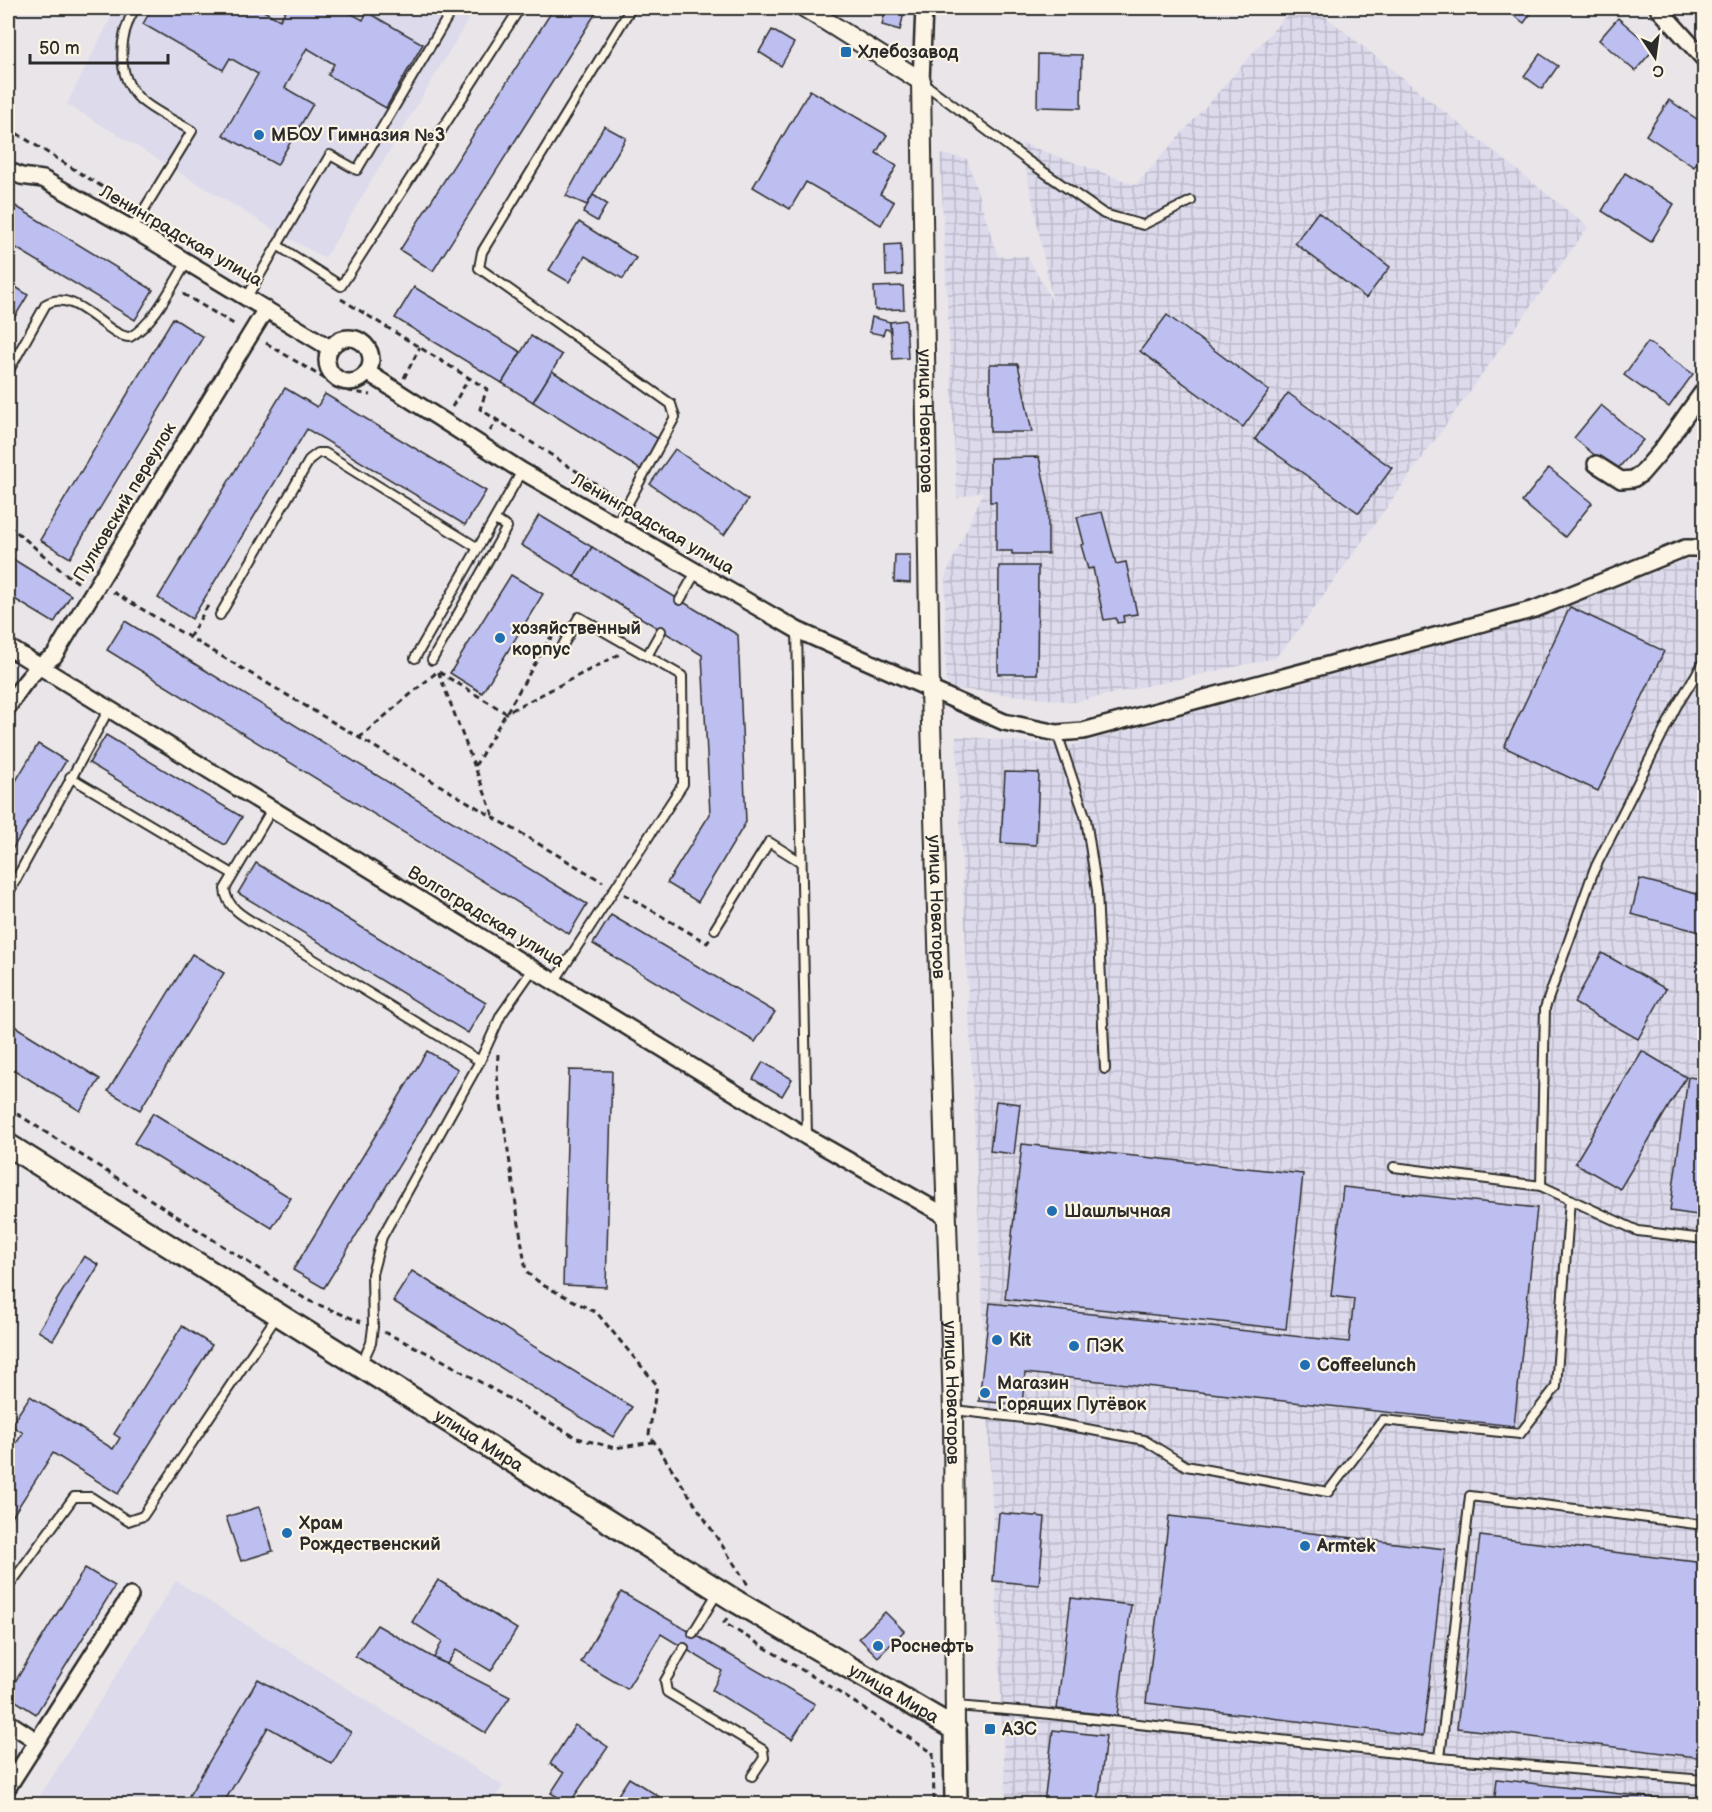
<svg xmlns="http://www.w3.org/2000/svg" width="1712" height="1812" viewBox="0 0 1712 1812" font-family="'Balsamiq Sans',sans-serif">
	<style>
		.built { fill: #dcdaeb }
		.industrial { fill: url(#industrial-grid) }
		.building { fill: #bdbff1; stroke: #2b2b2b; stroke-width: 1.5 }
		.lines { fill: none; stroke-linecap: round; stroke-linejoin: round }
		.service-casing { stroke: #2b2b2b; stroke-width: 12 }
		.minor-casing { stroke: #2b2b2b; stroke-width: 20 }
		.tertiary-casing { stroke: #2b2b2b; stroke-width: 22 }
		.secondary-casing { stroke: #2b2b2b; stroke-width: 26 }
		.path { stroke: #2b2b2b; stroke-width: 3; stroke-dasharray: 6 4.5; stroke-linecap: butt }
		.service { stroke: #fcf5e5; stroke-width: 8 }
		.minor { stroke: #fcf5e5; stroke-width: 15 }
		.tertiary { stroke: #fcf5e5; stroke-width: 18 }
		.secondary { stroke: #fcf5e5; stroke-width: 21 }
		.poi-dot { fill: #1f6fb2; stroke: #fcf5e5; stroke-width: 2 }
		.labels { text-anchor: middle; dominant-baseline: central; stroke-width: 4.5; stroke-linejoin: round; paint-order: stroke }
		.poi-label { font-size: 18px; font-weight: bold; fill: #2b2b2b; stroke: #fcf5e5; text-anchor: start }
		.street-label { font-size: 18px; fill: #2b2b2b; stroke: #fcf5e5 }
	</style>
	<defs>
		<pattern id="industrial-grid" width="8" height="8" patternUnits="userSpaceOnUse" patternTransform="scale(1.5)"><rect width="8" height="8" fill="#dcdaeb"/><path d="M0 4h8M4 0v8" fill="none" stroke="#bdbbca"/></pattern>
	</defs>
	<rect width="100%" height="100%" fill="#e9e5e9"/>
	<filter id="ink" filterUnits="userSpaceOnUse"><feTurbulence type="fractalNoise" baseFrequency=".0167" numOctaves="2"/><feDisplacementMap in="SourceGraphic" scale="12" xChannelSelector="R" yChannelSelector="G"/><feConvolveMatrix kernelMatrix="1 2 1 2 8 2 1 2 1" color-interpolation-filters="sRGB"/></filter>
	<g filter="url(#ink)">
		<g class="built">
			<polygon points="104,8 475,8 325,258 283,235 67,104 112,16"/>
			<polygon points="176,1581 503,1786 491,1804 35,1804"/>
		</g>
		<g class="industrial">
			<polygon points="1293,8 1315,8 1588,227 1294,636 1275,658 1074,702 951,688 946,681 945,577 984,491 957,498 940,154 967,159 998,257 1027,256 1053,303 1021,143 1136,185"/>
			<polygon points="1686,560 1704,561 1704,1804 1032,1804 1006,1801 956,736 1070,746 1529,621"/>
		</g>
		<g class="building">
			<polygon points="152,8 261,8 260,9 280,20 287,8 341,8 363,20 367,12 423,44 386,108 328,75 334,64 307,48 285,88 313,104 277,165 223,135 258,74 230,58 223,70 143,24"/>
			<polygon points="554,8 599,8 433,271 400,250"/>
			<polygon points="886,8 905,8 900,30 882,25"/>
			<polygon points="1508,8 1535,8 1524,23 1506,10"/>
			<polygon points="1618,18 1654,49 1635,71 1599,40"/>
			<polygon points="772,30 794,43 781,66 759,52"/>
			<polygon points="1038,54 1082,55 1081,108 1037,107"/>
			<polygon points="1540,54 1558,66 1542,89 1524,76"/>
			<polygon points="810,90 887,135 876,153 897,166 880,194 894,202 881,225 806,182 790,209 753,187"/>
			<polygon points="1669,100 1704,124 1704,151 1694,167 1646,135"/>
			<polygon points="604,126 626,138 587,205 566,196"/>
			<polygon points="1625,173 1674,204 1651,242 1602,211"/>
			<polygon points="593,195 607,204 597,221 583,213"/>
			<polygon points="12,204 153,290 135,320 8,243 8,211"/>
			<polygon points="1318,212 1390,267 1366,298 1295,243"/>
			<polygon points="579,222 636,258 623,279 585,256 569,282 549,270"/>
			<polygon points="901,244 902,275 886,276 885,245"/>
			<polygon points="8,282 28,295 8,328"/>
			<polygon points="903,286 904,309 875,310 874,287"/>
			<polygon points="414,287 521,352 502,383 395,318"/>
			<polygon points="1167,315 1269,391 1243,427 1140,351"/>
			<polygon points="872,317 890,322 891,330 885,329 883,335 869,332"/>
			<polygon points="173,318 203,337 70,558 40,540"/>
			<polygon points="906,320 908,358 893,359 890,322"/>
			<polygon points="531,336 562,355 533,402 502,383"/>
			<polygon points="1648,342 1693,374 1669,407 1624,375"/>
			<polygon points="990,364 1018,364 1032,432 990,432"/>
			<polygon points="552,371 660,440 641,470 533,402"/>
			<polygon points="285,388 317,407 325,394 486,491 465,525 307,429 192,619 158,598"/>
			<polygon points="1288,393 1392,468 1359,513 1255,439"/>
			<polygon points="1601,405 1643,440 1615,472 1574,438"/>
			<polygon points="675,449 748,500 724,535 650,484"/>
			<polygon points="1039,457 1048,500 1048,554 1012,554 1012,551 996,551 996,502 990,502 990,458"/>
			<polygon points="1549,468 1592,503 1565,537 1522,502"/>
			<polygon points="1102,512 1116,564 1126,562 1137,614 1123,616 1124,622 1117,623 1116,618 1104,620 1093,568 1088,569 1081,545 1084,544 1077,517"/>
			<polygon points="539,515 592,547 574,577 521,545"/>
			<polygon points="592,547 738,635 746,822 698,902 667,883 710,814 702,655 574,577"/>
			<polygon points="895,555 910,555 910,583 894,582"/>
			<polygon points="8,556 71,595 54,623 8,595"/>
			<polygon points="999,566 1038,566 1037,674 998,674"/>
			<polygon points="511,575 543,594 482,693 450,673"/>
			<polygon points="1570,607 1664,651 1598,791 1504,747"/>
			<polygon points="125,621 587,904 569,934 107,650"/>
			<polygon points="106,735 242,817 225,845 89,763"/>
			<polygon points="38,744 66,761 8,856 8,794"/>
			<polygon points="1005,772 1039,773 1036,845 1001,843"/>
			<polygon points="256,863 486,1003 468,1033 238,893"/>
			<polygon points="1640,879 1704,896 1704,933 1631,914"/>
			<polygon points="611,915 775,1012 755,1042 593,944"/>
			<polygon points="1602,953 1666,989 1638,1039 1574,1003"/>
			<polygon points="192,954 224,973 140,1110 108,1091"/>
			<polygon points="8,1022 100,1079 80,1111 8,1066"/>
			<polygon points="427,1051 458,1069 324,1288 293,1270"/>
			<polygon points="1642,1051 1686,1077 1620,1189 1575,1163"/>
			<polygon points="763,1062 792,1079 782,1096 753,1079"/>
			<polygon points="569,1070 612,1071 606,1287 563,1285"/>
			<polygon points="1688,1077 1704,1079 1704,1216 1670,1211"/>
			<polygon points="996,1101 1020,1104 1014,1154 990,1151"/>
			<polygon points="153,1113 291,1198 272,1228 134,1143"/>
			<polygon points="1022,1144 1303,1174 1286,1329 1005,1299"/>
			<polygon points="1343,1187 1537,1208 1514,1426 1025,1373 1022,1405 979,1401 990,1303 1349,1342 1354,1299 1331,1296"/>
			<polygon points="84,1256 99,1265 53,1340 38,1331"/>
			<polygon points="412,1271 632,1407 613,1437 393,1301"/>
			<polygon points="182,1326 212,1345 118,1494 53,1453 8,1523 8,1456 23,1433 11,1425 30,1396 113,1449 120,1438 114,1434"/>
			<polygon points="259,1507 273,1551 241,1561 226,1517"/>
			<polygon points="999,1513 1045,1517 1039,1585 993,1581"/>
			<polygon points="1169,1516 1445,1549 1423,1736 1146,1703"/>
			<polygon points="1480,1536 1704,1563 1704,1758 1457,1728"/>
			<polygon points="85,1568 115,1586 36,1714 8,1696 8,1693"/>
			<polygon points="438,1580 517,1629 491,1671 456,1650 447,1664 434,1658 442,1641 412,1622"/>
			<polygon points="621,1592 815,1704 792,1739 712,1690 722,1671 661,1634 627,1689 581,1662"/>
			<polygon points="1071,1598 1131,1605 1117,1716 1057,1709"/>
			<polygon points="885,1612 904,1631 878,1657 859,1638"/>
			<polygon points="377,1625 434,1658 510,1697 486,1733 355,1656"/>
			<polygon points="258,1679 351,1732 332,1764 268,1727 223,1804 184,1804"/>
			<polygon points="575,1725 608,1747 569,1804 551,1793 564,1773 550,1764"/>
			<polygon points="1053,1730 1106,1736 1098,1804 1044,1803"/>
			<polygon points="629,1778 671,1804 612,1804"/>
			<polygon points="1497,1779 1704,1804 1494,1804"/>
		</g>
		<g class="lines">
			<g class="service-casing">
				<g id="service">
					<polyline points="922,82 1028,161 1104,214 1143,225 1191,201"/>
					<path d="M132,229L192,131C177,122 153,111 140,99C115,75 119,35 135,8"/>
					<polyline points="277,245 341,286 520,8"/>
					<polyline points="247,297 330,155 357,170 453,8"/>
					<path d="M8,372L46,304C76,287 107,337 130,337C154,324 173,284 187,262"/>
					<polyline points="616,525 675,417 671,404 479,268 482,252 631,8"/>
					<polyline points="680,600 696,572"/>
					<polyline points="220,615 310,459 318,453 325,453 478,548"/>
					<polyline points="797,630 807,1137"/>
					<polyline points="647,656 661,631"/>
					<polyline points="415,658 522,471"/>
					<polyline points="432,660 507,527 495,520"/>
					<polyline points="1057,733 1086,819 1097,891 1105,1069"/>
					<polyline points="70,777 233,874"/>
					<path d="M272,809L225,889C226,911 253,921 269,932L480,1061"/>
					<polyline points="8,894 109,709"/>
					<polyline points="715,929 769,842 801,862"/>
					<polyline points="554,982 683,784 682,676 579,617 563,645"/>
					<polyline points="1394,1167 1541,1186 1545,1008 1594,870 1676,707 1704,662"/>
					<polyline points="1541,1186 1638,1231 1704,1239"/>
					<polyline points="361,1365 371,1343 373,1327 372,1274 382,1237 480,1061 501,1015 533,969"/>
					<polyline points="954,1410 1040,1420 1144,1440 1186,1466 1328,1492 1383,1420 1520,1434 1556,1387 1570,1199"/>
					<polyline points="8,1581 12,1582 74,1497 91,1497 128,1521 143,1516 277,1316"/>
					<polyline points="693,1633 718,1592"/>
					<polyline points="684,1648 665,1681 667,1692 763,1750 764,1758 752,1776"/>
					<polyline points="956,1706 1032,1712 1440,1758 1704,1780"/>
					<polyline points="1440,1758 1470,1496 1704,1525"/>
				</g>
			</g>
			<g class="minor-casing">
				<g id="minor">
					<polyline points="1658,8 1704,59"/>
					<polyline points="921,81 924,8"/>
					<polyline points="8,170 21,176 43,179 132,229 330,348"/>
					<circle cx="349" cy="360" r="22"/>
					<polyline points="367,372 522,471 797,630 1004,722 1057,733 1083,731 1535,609 1685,548 1704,548"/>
					<polyline points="1596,464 1621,480 1633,479 1641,474 1660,452 1704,390"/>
					<polyline points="8,647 807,1137 946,1216"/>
					<path d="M8,707C21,686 33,669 54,656L266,309"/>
					<polyline points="8,1722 37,1741"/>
					<polyline points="8,1787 130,1596"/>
				</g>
			</g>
			<g class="tertiary-casing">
				<g id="tertiary">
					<path id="s1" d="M805,8L921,81L930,691L953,1410L955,1729"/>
				</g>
			</g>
			<g class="secondary-casing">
				<g id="secondary">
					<path id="s2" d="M8,1145L737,1602L955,1729L956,1804"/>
				</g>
			</g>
			<g class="path">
				<polyline points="8,128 133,206"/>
				<polyline points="183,294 237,326"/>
				<polyline points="341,299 487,389 480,409 618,498"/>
				<polyline points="266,343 343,390 371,395"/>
				<polyline points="404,378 420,347"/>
				<polyline points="452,407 469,378"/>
				<polyline points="490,431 497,420"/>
				<path d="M8,526C33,543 53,567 79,583"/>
				<polyline points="113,592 603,882"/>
				<polyline points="189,638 207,607 209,608"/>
				<polyline points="439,672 506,713 620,654"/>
				<polyline points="359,738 438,671 494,817"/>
				<polyline points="475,766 550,638 553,639"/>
				<polyline points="624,894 707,943 710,939"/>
				<polyline points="498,1054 497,1076 526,1272 543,1285 597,1313 657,1385 649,1434 748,1585"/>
				<polyline points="8,1108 307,1300 361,1322"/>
				<polyline points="384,1332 442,1360 577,1438 615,1448 653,1442"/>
				<polyline points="727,1618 724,1623 832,1688 933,1753 934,1804"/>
			</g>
			<use href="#service" class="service"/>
			<use href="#minor" class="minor"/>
			<use href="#tertiary" class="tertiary"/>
			<use href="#secondary" class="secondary"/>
		</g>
	</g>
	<g class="poi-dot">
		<rect x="840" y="46" width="12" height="12" rx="3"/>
		<circle cx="259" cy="135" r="6"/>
		<circle cx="500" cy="638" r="6"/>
		<circle cx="1052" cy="1211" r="6"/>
		<circle cx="997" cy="1340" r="6"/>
		<circle cx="1074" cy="1346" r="6"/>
		<circle cx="1305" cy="1365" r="6"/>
		<circle cx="985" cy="1393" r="6"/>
		<circle cx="287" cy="1533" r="6"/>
		<circle cx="1305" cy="1546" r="6"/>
		<circle cx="878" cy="1646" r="6"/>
		<rect x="984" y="1723" width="12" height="12" rx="3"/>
	</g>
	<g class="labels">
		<g class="poi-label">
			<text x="858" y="52">Хлебозавод</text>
			<text x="271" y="135">МБОУ Гимназия №3</text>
			<text x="512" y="628">хозяйственный<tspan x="512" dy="21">корпус</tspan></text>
			<text x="1064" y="1211">Шашлычная</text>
			<text x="1009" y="1340">Kit</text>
			<text x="1086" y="1346">ПЭК</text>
			<text x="1317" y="1365">Coffeelunch</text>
			<text x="997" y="1383">Магазин<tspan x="997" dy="21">Горящих Путёвок</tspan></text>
			<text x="299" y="1523">Храм<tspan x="299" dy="21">Рождественский</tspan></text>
			<text x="1317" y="1546">Armtek</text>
			<text x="890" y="1646">Роснефть</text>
			<text x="1002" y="1729">АЗС</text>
		</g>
		<g class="street-label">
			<text transform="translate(181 236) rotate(30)">Ленинградская улица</text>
			<text stroke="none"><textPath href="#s1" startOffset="477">улица Новаторов</textPath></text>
			<text transform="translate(125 502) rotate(-59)">Пулковский переулок</text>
			<text transform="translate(653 524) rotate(30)">Ленинградская улица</text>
			<text stroke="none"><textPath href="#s1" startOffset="963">улица Новаторов</textPath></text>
			<text transform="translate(486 917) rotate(31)">Волгоградская улица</text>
			<text stroke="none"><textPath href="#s1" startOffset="1449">улица Новаторов</textPath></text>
			<text stroke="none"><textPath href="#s2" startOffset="556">улица Мира</textPath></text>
			<text stroke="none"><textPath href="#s2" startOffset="1042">улица Мира</textPath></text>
		</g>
	</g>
	<rect width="1712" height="1812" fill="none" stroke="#fcf5e5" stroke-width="30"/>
	<rect x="15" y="15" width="1682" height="1782" fill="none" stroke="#2b2b2b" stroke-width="2" filter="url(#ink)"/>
	<g transform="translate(1655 57) rotate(167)" stroke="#fcf5e5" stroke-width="4.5" paint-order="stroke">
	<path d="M0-4.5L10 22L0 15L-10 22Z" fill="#2b2b2b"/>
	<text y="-9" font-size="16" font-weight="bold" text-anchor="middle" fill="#2b2b2b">С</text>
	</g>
	<path d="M30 54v9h138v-9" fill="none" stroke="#2b2b2b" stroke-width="3"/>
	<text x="39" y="54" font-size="18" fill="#2b2b2b" stroke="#fcf5e5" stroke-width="4.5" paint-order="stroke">50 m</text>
</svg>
